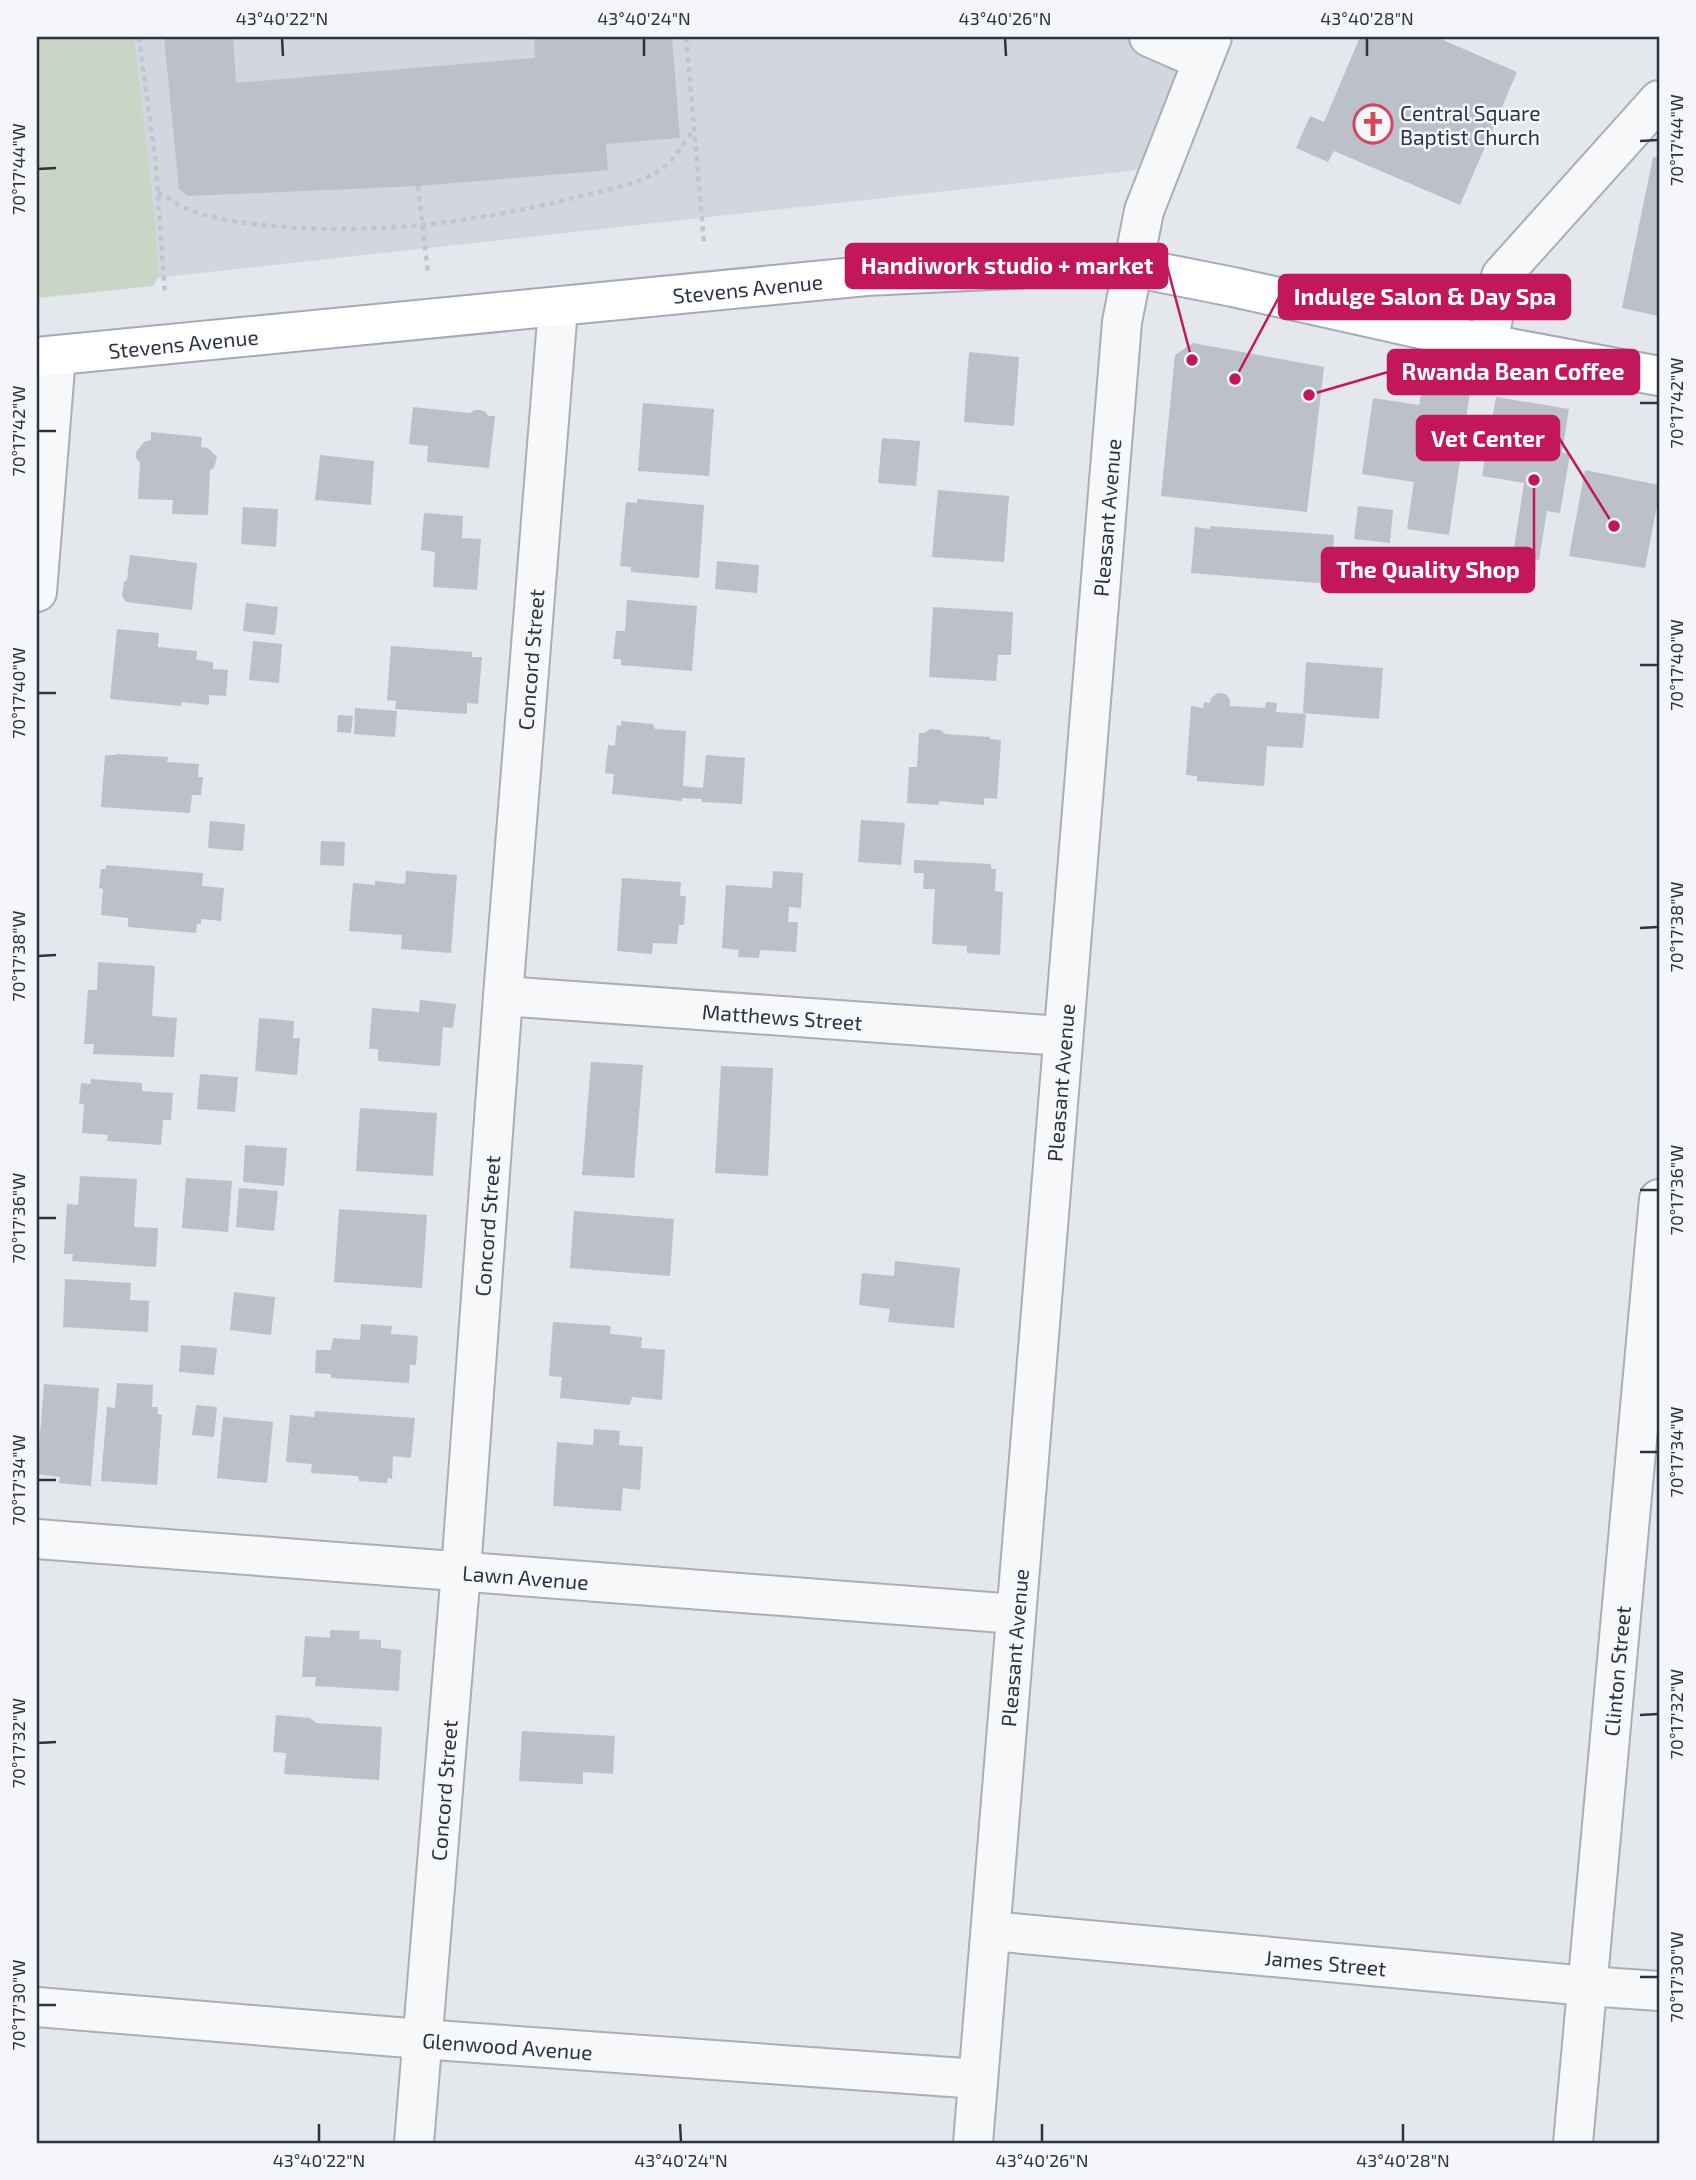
<svg xmlns="http://www.w3.org/2000/svg" width="1696" height="2180" viewBox="0 0 1696 2180" font-family="'Exo 2',sans-serif">
	<style>
		.built { fill: #d2d6de }
		.green { fill: #c9d6c5 }
		.building { fill: #bbc0ca }
		.lines { fill: none; stroke-linecap: round; stroke-linejoin: round }
		.minor-casing { stroke: #a9aeb7; stroke-width: 42 }
		.major-casing { stroke: #a3abb8; stroke-width: 42 }
		.path { stroke: #c2c5cb; stroke-width: 4.5; stroke-dasharray: 5 5; stroke-linecap: butt }
		.minor { stroke: #f7f8fa; stroke-width: 38 }
		.major { stroke: #fff; stroke-width: 38 }
		.ticks { fill: none; stroke: #2b3445; stroke-width: 2.5 }
		.labels { text-anchor: middle; dominant-baseline: central; stroke-width: 5; stroke-linejoin: round; paint-order: stroke }
		.poi-label { font-size: 21px; fill: #2b3445; stroke: #f4f6f9; text-anchor: start }
		.street-label { font-size: 21px; fill: #2b3445; stroke: #f4f6f9 }
		.leader { fill: none; stroke: #c2185b; stroke-width: 2.5 }
		.callout-dot { fill: #c2185b; stroke: #f4f6f9; stroke-width: 2.5 }
		.callout { fill: #c2185b; stroke: #c2185b; stroke-width: 2.5 }
		.callout-label { font-size: 23px; text-anchor: middle; font-weight: bold; fill: #fff }
		.neatline { fill: none; stroke: #2b3445; stroke-width: 2.5 }
		.ticks-label { font-size: 18px; text-anchor: middle; fill: #2b3445 }
	</style>
	<rect width="100%" height="100%" fill="#e4e7ec"/>
	<polygon class="built" points="37,37 1133,37 1185,58 1138,170 37,291"/>
	<polygon class="green" points="37,37 134,37 154,213 159,276 153,286 37,298"/>
	<g class="building">
		<polygon points="164,37 233,37 236,83 535,58 534,37 672,37 680,138 606,144 608,170 418,186 188,196 179,189"/>
		<polygon points="1360,37 1436,37 1517,72 1460,205 1334,151 1328,162 1296,148 1310,116 1324,122"/>
		<polygon points="1653,157 1659,158 1659,316 1622,308"/>
		<polygon points="1193,343 1324,367 1307,512 1161,496 1175,355"/>
		<polygon points="969,352 1019,357 1014,426 964,422"/>
		<polygon points="1423,385 1470,392 1449,535 1407,529 1414,482 1362,474 1373,398 1419,405"/>
		<polygon points="1496,397 1569,409 1562,453 1570,454 1560,513 1547,511 1539,560 1513,555 1524,483 1482,476"/>
		<polygon points="643,403 714,409 709,476 638,471"/>
		<polygon points="413,407 470,413 475,410 480,410 486,412 488,416 495,416 489,468 427,462 428,446 409,444"/>
		<polygon points="151,432 202,437 201,447 208,448 217,457 214,468 210,470 208,515 172,514 173,500 138,499 140,463 136,458 136,452 144,442 151,440"/>
		<polygon points="882,438 920,441 916,486 878,483"/>
		<polygon points="320,455 374,461 371,505 315,500"/>
		<polygon points="1585,470 1659,485 1659,495 1645,568 1569,556"/>
		<polygon points="938,490 1009,496 1004,562 932,557"/>
		<polygon points="637,499 704,505 699,578 631,572 631,567 620,566 626,502 637,503"/>
		<polygon points="1358,506 1393,510 1390,543 1354,539"/>
		<polygon points="243,507 278,509 276,547 241,544"/>
		<polygon points="424,513 463,516 462,538 481,539 477,590 433,587 435,552 421,550"/>
		<polygon points="1210,526 1334,535 1330,584 1191,573 1195,527 1210,529"/>
		<polygon points="130,555 197,563 192,610 126,602 122,596 124,582 127,580"/>
		<polygon points="717,561 759,565 757,593 715,589"/>
		<polygon points="627,600 697,606 692,671 621,665 621,659 613,659 616,631 625,631"/>
		<polygon points="246,603 278,607 275,635 243,631"/>
		<polygon points="933,607 1013,612 1011,655 998,655 996,681 929,677"/>
		<polygon points="117,629 159,633 158,647 197,651 196,660 213,662 213,669 228,670 226,696 209,695 209,705 182,702 181,706 110,699"/>
		<polygon points="253,641 282,644 279,683 249,680"/>
		<polygon points="391,646 472,652 472,657 482,657 478,704 467,703 467,714 395,709 396,701 387,700"/>
		<polygon points="1306,662 1383,668 1379,719 1303,713"/>
		<polygon points="1218,693 1226,694 1230,700 1230,706 1265,708 1266,702 1277,703 1276,712 1306,714 1303,748 1267,746 1264,786 1197,781 1197,776 1186,775 1191,706 1203,708 1204,702 1210,703 1211,698"/>
		<polygon points="355,708 397,711 395,737 354,734"/>
		<polygon points="338,715 353,716 351,733 337,732"/>
		<polygon points="621,721 653,724 655,729 686,731 683,786 703,788 706,755 745,758 742,804 702,802 702,799 682,798 682,801 612,794 614,774 605,773 608,745 615,746 617,725 621,726"/>
		<polygon points="930,729 941,730 945,734 990,737 990,739 1001,740 997,799 984,798 984,805 939,801 938,805 907,803 909,767 917,767 919,733 924,733"/>
		<polygon points="116,754 168,757 167,762 199,764 198,777 203,777 201,795 192,795 190,813 101,807 105,755 116,755"/>
		<polygon points="861,820 905,823 901,865 858,862"/>
		<polygon points="210,821 245,824 243,851 208,848"/>
		<polygon points="321,841 345,842 344,866 320,865"/>
		<polygon points="914,860 991,864 991,869 996,869 995,891 1003,892 1000,955 967,953 967,946 932,944 935,889 923,889 924,873 914,873"/>
		<polygon points="106,865 203,873 202,886 224,888 221,921 201,919 201,924 197,924 196,933 128,927 128,918 101,915 103,889 99,888 101,869 106,869"/>
		<polygon points="406,871 457,875 451,953 401,949 402,935 349,931 353,883 375,885 375,881 405,884"/>
		<polygon points="773,871 803,873 801,908 789,907 788,922 798,922 796,952 760,950 759,958 738,957 739,950 722,948 726,885 772,888"/>
		<polygon points="622,878 681,882 680,896 686,896 684,925 679,925 677,944 653,943 652,954 617,951"/>
		<polygon points="98,962 155,966 152,1016 177,1018 174,1057 93,1054 94,1044 84,1044 88,990 97,990"/>
		<polygon points="420,1000 456,1004 453,1028 443,1027 440,1066 378,1061 378,1049 369,1049 372,1008 419,1012"/>
		<polygon points="259,1018 294,1021 293,1038 300,1038 297,1075 255,1071"/>
		<polygon points="591,1062 643,1065 634,1178 582,1175"/>
		<polygon points="721,1066 773,1068 768,1176 715,1173"/>
		<polygon points="200,1074 238,1077 235,1112 197,1109"/>
		<polygon points="91,1079 142,1083 142,1091 173,1093 171,1120 163,1120 161,1145 107,1141 108,1135 82,1133 84,1104 79,1104 81,1083 90,1084"/>
		<polygon points="360,1108 437,1113 433,1176 356,1171"/>
		<polygon points="245,1145 287,1148 284,1186 243,1182"/>
		<polygon points="80,1176 137,1179 134,1227 158,1228 156,1267 72,1261 73,1254 64,1254 67,1204 78,1205"/>
		<polygon points="186,1178 232,1181 228,1232 182,1228"/>
		<polygon points="239,1188 278,1191 274,1231 236,1227"/>
		<polygon points="339,1209 427,1215 422,1288 334,1282"/>
		<polygon points="574,1211 674,1219 670,1276 570,1268"/>
		<polygon points="895,1261 960,1268 954,1328 888,1322 890,1309 859,1305 862,1273 894,1276"/>
		<polygon points="65,1279 131,1283 130,1300 149,1301 148,1332 63,1327"/>
		<polygon points="234,1292 275,1297 271,1335 230,1330"/>
		<polygon points="553,1322 611,1326 610,1334 642,1337 641,1348 665,1350 662,1400 632,1397 630,1405 560,1398 562,1377 549,1376"/>
		<polygon points="361,1324 392,1326 391,1334 418,1336 416,1365 410,1365 409,1383 331,1378 331,1374 315,1373 316,1350 331,1350 333,1338 360,1340"/>
		<polygon points="181,1345 217,1348 214,1375 179,1372"/>
		<polygon points="117,1383 153,1385 152,1407 158,1407 158,1414 162,1415 157,1485 101,1481 107,1407 115,1408"/>
		<polygon points="44,1384 99,1388 91,1486 59,1483 60,1477 37,1474"/>
		<polygon points="196,1405 217,1407 214,1437 192,1435"/>
		<polygon points="315,1411 415,1418 411,1458 393,1456 392,1479 388,1478 387,1483 359,1481 358,1476 311,1473 312,1464 286,1462 290,1415 314,1417"/>
		<polygon points="223,1417 273,1422 267,1483 217,1478"/>
		<polygon points="594,1429 620,1431 619,1445 643,1447 640,1490 623,1488 621,1511 553,1506 557,1442 593,1445"/>
		<polygon points="330,1630 360,1631 359,1639 381,1640 381,1648 401,1650 399,1691 315,1686 316,1677 302,1677 305,1636 330,1638"/>
		<polygon points="276,1715 310,1718 316,1723 382,1727 379,1780 284,1774 286,1753 273,1752"/>
		<polygon points="522,1731 615,1736 613,1774 583,1772 583,1784 519,1781"/>
	</g>
	<g class="lines">
		<g class="minor-casing">
			<g id="minor">
				<polyline points="1149,37 1202,60"/>
				<polyline points="1488,344 1501,276 1659,100"/>
				<polyline points="37,592 56,356"/>
				<path id="s1" d="M503,996L1062,1036"/>
				<path id="s2" d="M37,1539L1016,1614"/>
				<path id="s3" d="M991,1931L1587,1986L1659,1991"/>
				<path id="s4" d="M37,2007L421,2039L978,2079"/>
				<path id="s5" d="M414,2143L461,1571L503,996L558,308"/>
				<path id="s6" d="M973,2143L1122,322L1144,211L1212,37"/>
				<path id="s7" d="M1573,2143L1659,1199"/>
			</g>
		</g>
		<g class="major-casing">
			<g id="major">
				<path id="s8" d="M37,357L866,276L1092,265L1132,267L1233,287L1488,344L1659,376"/>
			</g>
		</g>
		<g class="path">
			<polyline points="139,37 156,166 165,296"/>
			<polyline points="686,37 704,242"/>
			<polyline points="418,186 428,273"/>
			<path d="M158,192C167,197 176,204 185,208C217,221 251,224 284,227C380,234 476,222 569,199C593,193 635,185 656,173C672,164 683,144 694,129"/>
		</g>
		<use href="#minor" class="minor"/>
		<use href="#major" class="major"/>
	</g>
	<path class="ticks" d="M282,38L283,56M644,38V56M1005,38L1006,56M1367,38V56M1640,141L1658,140M38,169L56,168M1640,403H1658M38,431H56M1640,665H1658M38,693H56M1640,928L1658,927M38,956L56,955M1640,1190H1658M38,1218H56M1640,1452H1658M38,1480H56M1640,1715L1658,1714M38,1743L56,1742M1640,1977H1658M38,2005H56M319,2124V2142M680,2124L681,2142M1042,2124V2142M1403,2124V2142"/>
	<defs>
		<g id="church-ring" transform="scale(2.0125)"><circle r="9.5" fill="#f4f6f9" stroke="#d1495b" stroke-width="1.5"/><path d="M-1.2-6h2.4v3.5h3.3v2.4h-3.3V6h-2.4V-.1h-3.3v-2.4h3.3Z" fill="#d1495b"/></g>
	</defs>
	<g fill-rule="evenodd">
		<use href="#church-ring" x="1373" y="124"/>
	</g>
	<g class="labels">
		<g class="poi-label">
			<text x="1400" y="112">Central Square<tspan x="1400" dy="24">Baptist Church</tspan></text>
		</g>
		<g class="street-label">
			<text stroke="none"><textPath href="#s8" startOffset="714">Stevens Avenue</textPath></text>
			<text stroke="none"><textPath href="#s8" startOffset="147">Stevens Avenue</textPath></text>
			<text stroke="none"><textPath href="#s6" startOffset="1631">Pleasant Avenue</textPath></text>
			<text stroke="none"><textPath href="#s5" startOffset="1488">Concord Street</textPath></text>
			<text stroke="none"><textPath href="#s1" startOffset="280">Matthews Street</textPath></text>
			<text stroke="none"><textPath href="#s6" startOffset="1064">Pleasant Avenue</textPath></text>
			<text stroke="none"><textPath href="#s5" startOffset="920">Concord Street</textPath></text>
			<text stroke="none"><textPath href="#s2" startOffset="490">Lawn Avenue</textPath></text>
			<text stroke="none"><textPath href="#s6" startOffset="497">Pleasant Avenue</textPath></text>
			<text stroke="none"><textPath href="#s7" startOffset="474">Clinton Street</textPath></text>
			<text stroke="none"><textPath href="#s5" startOffset="354">Concord Street</textPath></text>
			<text stroke="none"><textPath href="#s3" startOffset="336">James Street</textPath></text>
			<text stroke="none"><textPath href="#s4" startOffset="472">Glenwood Avenue</textPath></text>
		</g>
	</g>
	<path class="leader" d="M1192 360L1167 266M1235 379L1279 297M1309 395L1388 372M1614 526L1559 438M1534 480L1534 570"/>
	<g class="callout-dot">
		<circle cx="1192" cy="360" r="7"/>
		<circle cx="1235" cy="379" r="7"/>
		<circle cx="1309" cy="395" r="7"/>
		<circle cx="1614" cy="526" r="7"/>
		<circle cx="1534" cy="480" r="7"/>
	</g>
	<g class="callout">
		<rect x="846" y="244" width="321" height="44" rx="7"/>
		<rect x="1279" y="275" width="291" height="44" rx="7"/>
		<rect x="1388" y="350" width="251" height="44" rx="7"/>
		<rect x="1417" y="416" width="142" height="44" rx="7"/>
		<rect x="1322" y="548" width="212" height="44" rx="7"/>
	</g>
	<g class="callout-label">
		<text x="1007" y="274">Handiwork studio + market</text>
		<text x="1425" y="305">Indulge Salon &amp; Day Spa</text>
		<text x="1513" y="380">Rwanda Bean Coffee</text>
		<text x="1488" y="447">Vet Center</text>
		<text x="1428" y="578">The Quality Shop</text>
	</g>
	<rect width="1696" height="2180" fill="none" stroke="#f4f6f9" stroke-width="77"/>
	<rect x="38" y="38" width="1620" height="2104" class="neatline"/>
	<g class="ticks-label">
		<text x="282" y="25">43°40'22"N</text>
		<text x="644" y="25">43°40'24"N</text>
		<text x="1005" y="25">43°40'26"N</text>
		<text x="1367" y="25">43°40'28"N</text>
		<text transform="translate(1677 140) rotate(-90)" y="6">70°17'44"W</text>
		<text transform="translate(19 169) rotate(-90)" y="6">70°17'44"W</text>
		<text transform="translate(1677 403) rotate(-90)" y="6">70°17'42"W</text>
		<text transform="translate(19 431) rotate(-90)" y="6">70°17'42"W</text>
		<text transform="translate(1677 665) rotate(-90)" y="6">70°17'40"W</text>
		<text transform="translate(19 693) rotate(-90)" y="6">70°17'40"W</text>
		<text transform="translate(1677 927) rotate(-90)" y="6">70°17'38"W</text>
		<text transform="translate(19 956) rotate(-90)" y="6">70°17'38"W</text>
		<text transform="translate(1677 1190) rotate(-90)" y="6">70°17'36"W</text>
		<text transform="translate(19 1218) rotate(-90)" y="6">70°17'36"W</text>
		<text transform="translate(1677 1452) rotate(-90)" y="6">70°17'34"W</text>
		<text transform="translate(19 1480) rotate(-90)" y="6">70°17'34"W</text>
		<text transform="translate(1677 1714) rotate(-90)" y="6">70°17'32"W</text>
		<text transform="translate(19 1743) rotate(-90)" y="6">70°17'32"W</text>
		<text transform="translate(1677 1977) rotate(-90)" y="6">70°17'30"W</text>
		<text transform="translate(19 2005) rotate(-90)" y="6">70°17'30"W</text>
		<text x="319" y="2167">43°40'22"N</text>
		<text x="681" y="2167">43°40'24"N</text>
		<text x="1042" y="2167">43°40'26"N</text>
		<text x="1403" y="2167">43°40'28"N</text>
	</g>
</svg>
